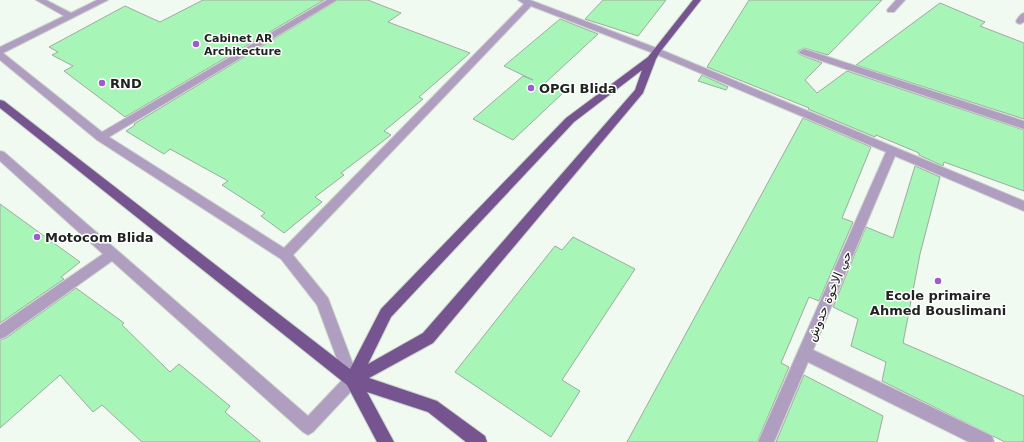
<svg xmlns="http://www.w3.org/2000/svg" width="1024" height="442" viewBox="0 0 1024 442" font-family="'DejaVu Sans',Vazirmatn,sans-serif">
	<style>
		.building { fill: #a8f6b7; stroke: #a0aaa1 }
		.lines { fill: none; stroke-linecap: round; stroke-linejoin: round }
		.minor-casing { stroke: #cbd3cb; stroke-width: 2 }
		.major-casing { stroke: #cbd3cb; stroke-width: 2 }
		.minor { fill: #b09ec0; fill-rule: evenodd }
		.major { fill: #75548f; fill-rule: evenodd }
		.poi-dot { fill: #9e5acf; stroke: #fff; stroke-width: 1.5 }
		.labels { text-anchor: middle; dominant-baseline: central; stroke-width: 3; stroke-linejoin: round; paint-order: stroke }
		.far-poi-label { font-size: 11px; font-weight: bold; fill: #202420; stroke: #fff; text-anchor: start }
		.poi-label { font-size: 13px; font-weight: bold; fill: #202420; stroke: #fff; text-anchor: start }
		.street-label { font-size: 13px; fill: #202420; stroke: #fff }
	</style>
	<rect width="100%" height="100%" fill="#f0faf1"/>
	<g class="building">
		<polygon points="203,0 324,0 125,117 64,71 73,66 52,55 58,52 49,47 125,6 160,22"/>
		<polygon points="338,0 368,0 401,13 388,22 470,53 419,97 423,99 384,131 391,135 341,173 344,175 315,197 322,202 284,233 261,216 265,213 222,185 228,181 170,149 164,154 126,131 135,125 134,124"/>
		<polygon points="603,0 666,0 638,36 585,19"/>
		<polygon points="749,0 882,0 828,55 804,48 798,51 798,53 801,55 822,63 805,80 817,93 847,71 1024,130 1024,191 944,162 943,166 919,155 919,153 876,135 875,137 808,109 809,108 707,67"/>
		<polygon points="940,3 985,22 980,26 1024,43 1024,119 856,65"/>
		<polygon points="560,19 598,34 544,84 564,92 513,140 473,119 523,76 533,80 504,66"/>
		<polygon points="702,75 728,87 726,90 698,81"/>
		<polygon points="803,118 871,147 842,218 853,222 819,301 809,297 781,363 789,367 757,442 627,442"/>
		<polygon points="915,166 940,177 920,254 903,343 1024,396 1024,442 1005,442 882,381 886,362 851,346 858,319 833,307 866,227 893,238"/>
		<polygon points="0,204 80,262 61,277 64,279 0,323"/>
		<polygon points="573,237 635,269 562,380 580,391 551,437 455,372 555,246 562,250"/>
		<polygon points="76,288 124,323 122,325 170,372 179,364 230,406 225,412 261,442 142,442 102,405 93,412 60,375 0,428 0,340 6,338"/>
		<polygon points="804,375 883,416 877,442 776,442"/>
	</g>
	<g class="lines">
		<g class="minor-casing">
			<g id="minor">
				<polygon points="36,0 46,0 71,13 97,0 108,0 3,53 102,132 327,0 337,0 109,137 284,248 524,4 518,0 530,0 659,49 1024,201 1024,211 895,156 813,350 992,436 994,442 969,442 808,362 774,442 758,442 886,152 653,53 531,6 293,255 328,298 359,380 357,385 313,432 308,435 303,432 112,261 5,337 0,339 0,325 103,254 0,161 0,151 4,152 308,416 344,378 317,305 281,259 97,140 0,60 0,47 64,16"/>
				<polygon points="896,0 905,0 894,12 888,12 887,10"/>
				<path d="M1024,13V22L1020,24L1017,23L1016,21C1018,18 1020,14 1024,13Z"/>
				<polygon points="804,49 1024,121 1024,129 801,54 799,52"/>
			</g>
		</g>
		<g class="major-casing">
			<path id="major" d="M693,0H701L660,52L656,59L643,93L433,343L369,378L437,401L485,436L487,442H466L428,412L367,392L394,442H377L347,385L0,108V100L4,101L350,369L381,309L566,118L648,57ZM642,70L635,90L423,333L368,364L391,317L574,122Z"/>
		</g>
		<use href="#minor" class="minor"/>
		<use href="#major" class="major"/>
	</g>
	<g class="poi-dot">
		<circle cx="196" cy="44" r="4"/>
		<circle cx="102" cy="83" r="4"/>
		<circle cx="531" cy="88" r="4"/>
		<circle cx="37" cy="237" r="4"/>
		<circle cx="938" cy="281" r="4"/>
	</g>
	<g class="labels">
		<g class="far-poi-label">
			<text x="204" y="38">Cabinet AR<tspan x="204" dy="13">Architecture</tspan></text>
		</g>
		<g class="poi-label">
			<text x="110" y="83">RND</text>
			<text x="539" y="88">OPGI Blida</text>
			<text x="45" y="237">Motocom Blida</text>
			<text x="938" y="295" text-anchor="middle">Ecole primaire<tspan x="938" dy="15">Ahmed Bouslimani</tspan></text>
		</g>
		<g class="street-label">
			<text transform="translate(829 296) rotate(-67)">حي الاخوة حدوش</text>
		</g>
	</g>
</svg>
